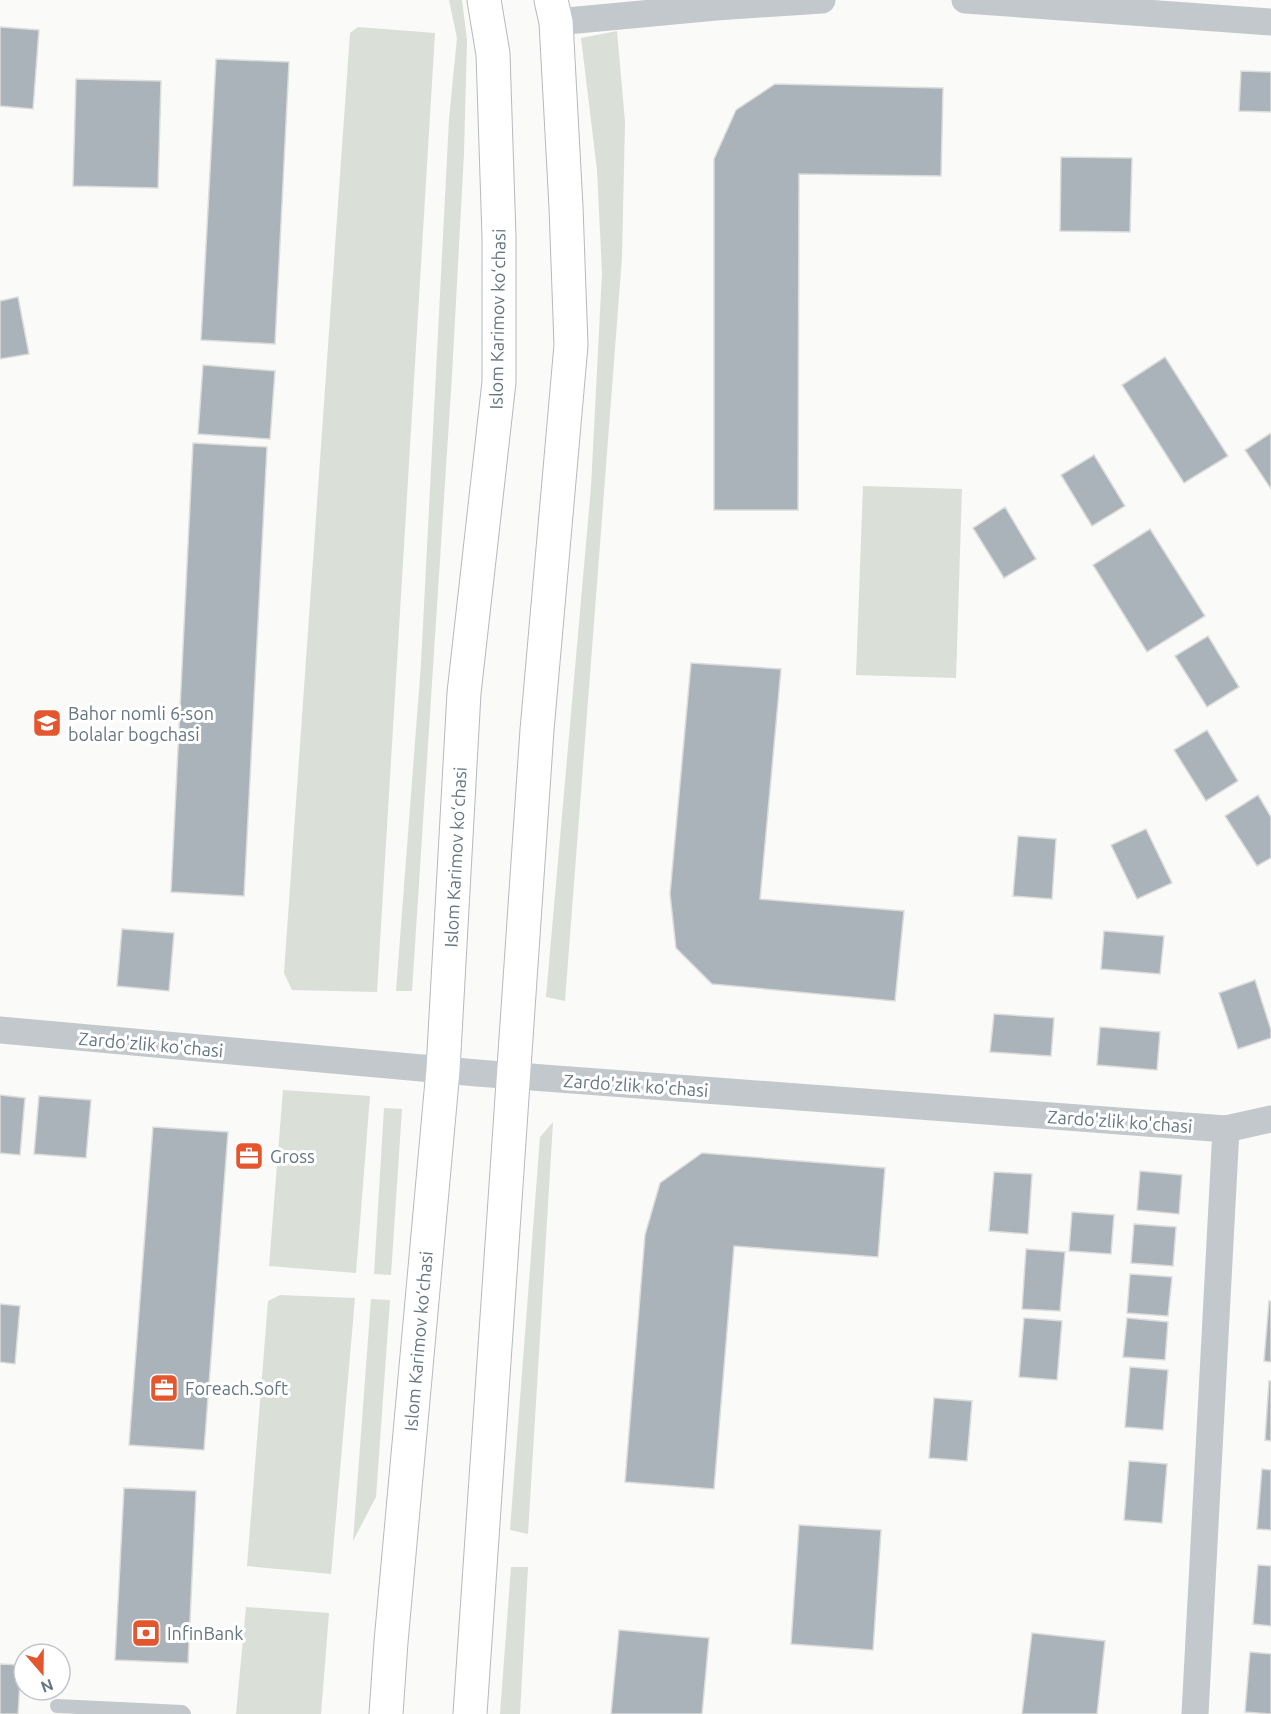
<svg xmlns="http://www.w3.org/2000/svg" width="1271" height="1714" viewBox="0 0 1271 1714" font-family="Ubuntu,sans-serif">
	<style>
		.green { fill: #dadfd7 }
		.building { fill: #aab3b9; stroke: #dcdcda; stroke-width: 1.5 }
		.lines { fill: none; stroke-linecap: round; stroke-linejoin: round }
		.primary-casing { stroke: #b5babe; stroke-width: 35 }
		.service { stroke: #c3c8cc; stroke-width: 14 }
		.minor { stroke: #c3c8cc; stroke-width: 27 }
		.primary { stroke: #fff; stroke-width: 33 }
		.labels { text-anchor: middle; dominant-baseline: central; stroke-width: 6; stroke-linejoin: round; paint-order: stroke }
		.street-label { font-size: 18px; fill: #657683; stroke: #fff }
		.poi-label { font-size: 18px; fill: #657683; stroke: #fff; text-anchor: start }
	</style>
	<rect width="100%" height="100%" fill="#fafaf8"/>
	<g class="green">
		<polygon points="449,0 462,0 467,40 464,153 452,375 412,991 396,991 421,664 449,119 457,38"/>
		<polygon points="358,27 435,33 377,992 292,990 284,973 350,33"/>
		<polygon points="617,31 625,122 622,257 565,1001 546,997 591,487 602,273 597,170 581,38"/>
		<polygon points="863,486 962,489 956,678 856,675"/>
		<polygon points="283,1090 370,1096 356,1273 269,1266"/>
		<polygon points="384,1108 402,1109 391,1275 374,1274"/>
		<polygon points="553,1122 528,1534 510,1530 540,1137"/>
		<polygon points="280,1295 355,1298 331,1574 247,1566 268,1301"/>
		<polygon points="371,1299 390,1300 376,1497 353,1541"/>
		<polygon points="511,1567 528,1567 520,1714 500,1714"/>
		<polygon points="246,1607 329,1613 321,1714 236,1714"/>
	</g>
	<g class="building">
		<polygon points="0,27 39,30 33,109 0,106"/>
		<polygon points="216,59 289,62 275,344 201,340"/>
		<polygon points="1241,71 1271,72 1271,112 1239,111"/>
		<polygon points="76,79 161,81 158,188 73,186"/>
		<polygon points="775,84 943,88 941,176 799,174 798,510 714,510 714,159 736,110"/>
		<polygon points="1061,157 1132,158 1130,232 1060,231"/>
		<polygon points="18,297 29,354 0,359 0,301"/>
		<polygon points="1165,357 1228,456 1184,483 1122,385"/>
		<polygon points="203,365 275,371 270,439 198,434"/>
		<polygon points="1271,433 1271,489 1245,450"/>
		<polygon points="193,443 267,447 244,896 171,892"/>
		<polygon points="1094,455 1125,506 1092,526 1061,475"/>
		<polygon points="1005,507 1036,559 1004,578 973,528"/>
		<polygon points="1150,529 1205,616 1147,652 1093,565"/>
		<polygon points="1208,636 1239,687 1207,707 1175,656"/>
		<polygon points="691,663 781,669 760,899 904,911 895,1001 712,984 676,948 670,894"/>
		<polygon points="1207,730 1238,781 1206,801 1174,750"/>
		<polygon points="1258,795 1271,817 1271,858 1257,866 1225,816"/>
		<polygon points="1146,829 1172,883 1137,899 1111,845"/>
		<polygon points="1018,836 1056,839 1052,899 1013,896"/>
		<polygon points="122,929 174,933 169,991 117,986"/>
		<polygon points="1104,931 1164,936 1160,974 1101,969"/>
		<polygon points="1255,980 1271,1030 1271,1038 1238,1049 1219,993"/>
		<polygon points="994,1014 1054,1018 1051,1056 990,1052"/>
		<polygon points="1100,1027 1160,1032 1157,1070 1097,1065"/>
		<polygon points="0,1095 25,1098 20,1155 0,1153"/>
		<polygon points="39,1096 91,1100 86,1158 34,1154"/>
		<polygon points="153,1127 228,1132 204,1450 129,1445"/>
		<polygon points="702,1153 885,1168 878,1257 734,1246 714,1489 625,1482 645,1235 660,1183"/>
		<polygon points="1140,1171 1182,1175 1179,1214 1137,1210"/>
		<polygon points="994,1172 1032,1174 1028,1234 989,1231"/>
		<polygon points="1072,1212 1114,1215 1111,1254 1069,1251"/>
		<polygon points="1134,1224 1176,1227 1173,1266 1131,1263"/>
		<polygon points="1026,1249 1065,1252 1060,1311 1022,1309"/>
		<polygon points="1130,1274 1172,1277 1168,1316 1127,1313"/>
		<polygon points="1269,1301 1271,1302 1271,1362 1264,1361"/>
		<polygon points="0,1304 20,1306 15,1364 0,1362"/>
		<polygon points="1024,1318 1062,1321 1057,1380 1019,1377"/>
		<polygon points="1127,1318 1168,1322 1165,1360 1123,1357"/>
		<polygon points="1130,1367 1168,1370 1163,1430 1125,1427"/>
		<polygon points="1269,1381 1271,1381 1271,1441 1265,1440"/>
		<polygon points="934,1398 972,1401 967,1461 929,1458"/>
		<polygon points="1129,1461 1167,1464 1162,1523 1124,1520"/>
		<polygon points="1262,1469 1271,1470 1271,1530 1257,1529"/>
		<polygon points="124,1488 196,1491 188,1663 115,1660"/>
		<polygon points="799,1525 881,1530 873,1650 791,1644"/>
		<polygon points="1258,1565 1271,1566 1271,1626 1253,1624"/>
		<polygon points="619,1630 709,1638 702,1714 611,1714"/>
		<polygon points="1032,1633 1105,1641 1097,1714 1022,1714"/>
		<polygon points="1250,1652 1271,1654 1271,1714 1245,1712"/>
		<polygon points="0,1664 21,1665 18,1714 0,1714"/>
	</g>
	<g class="lines">
		<g class="primary-casing">
			<g id="primary">
				<polyline points="386,1714 391,1642 443,1070 464,693 499,382 499,237 493,54 484,0"/>
				<polyline points="470,1714 537,730 571,345 566,207 556,22 551,0"/>
			</g>
		</g>
		<polyline class="service" points="57,1706 182,1712 184,1714"/>
		<g class="minor">
			<polyline points="965,0 1271,22"/>
			<polyline points="556,22 716,7 822,0"/>
			<polyline points="0,1030 477,1073 1226,1129 1271,1119"/>
			<polyline points="1195,1714 1226,1129"/>
		</g>
		<use href="#primary" class="primary"/>
	</g>
	<defs>
		<g id="school-square" transform="scale(1.5)"><rect x="-9" y="-9" width="18" height="18" rx="4" fill="#e4572e" stroke="#fff"/><path d="M0-5L7-2L0 1L-7-2ZM-4 1L0 2.5L4 1V4Q0 6-4 4Z" fill="#fff"/></g>
		<g id="office-square" transform="scale(1.5)"><rect x="-9" y="-9" width="18" height="18" rx="4" fill="#e4572e" stroke="#fff"/><path d="M-6-3h4V-5.5h4V-3h4V5H-6ZM-1-4.5V-3h2v-1.5ZM-6 0V1H6V0Z" fill="#fff"/></g>
		<g id="bank-square" transform="scale(1.5)"><rect x="-9" y="-9" width="18" height="18" rx="4" fill="#e4572e" stroke="#fff"/><path d="M-6-4H6V4H-6ZM0-2.3a2.3 2.3 0 1 0 0 4.6a2.3 2.3 0 1 0 0-4.6Z" fill="#fff"/></g>
	</defs>
	<g fill-rule="evenodd">
		<use href="#school-square" x="47" y="723"/>
		<use href="#office-square" x="249" y="1156"/>
		<use href="#office-square" x="164" y="1388"/>
		<use href="#bank-square" x="146" y="1633"/>
	</g>
	<g class="labels">
		<g class="street-label">
			<text transform="translate(497 319) rotate(-89)">Islom Karimov ko‘chasi</text>
			<text transform="translate(455 857) rotate(-87)">Islom Karimov ko‘chasi</text>
			<text transform="translate(151 1044) rotate(5)">Zardo'zlik ko'chasi</text>
			<text transform="translate(636 1085) rotate(4)">Zardo'zlik ko'chasi</text>
			<text transform="translate(1120 1121) rotate(4)">Zardo'zlik ko'chasi</text>
			<text transform="translate(418 1341) rotate(-85)">Islom Karimov ko‘chasi</text>
		</g>
		<g class="poi-label">
			<text x="68" y="713">Bahor nomli 6-son<tspan x="68" dy="21">bolalar bogchasi</tspan></text>
			<text x="270" y="1156">Gross</text>
			<text x="185" y="1388">Foreach.Soft</text>
			<text x="167" y="1633">InfinBank</text>
		</g>
	</g>
	<g transform="translate(42 1672) rotate(160)"><circle r="28" fill="#ffffff" stroke="#c1c8cd" stroke-width="1.5"/>
	<path d="M0-4.5L10 22L0 15L-10 22Z" fill="#e4572e"/>
	<text y="-9" font-size="16" font-weight="bold" text-anchor="middle" fill="#657683">N</text>
	</g>
</svg>
